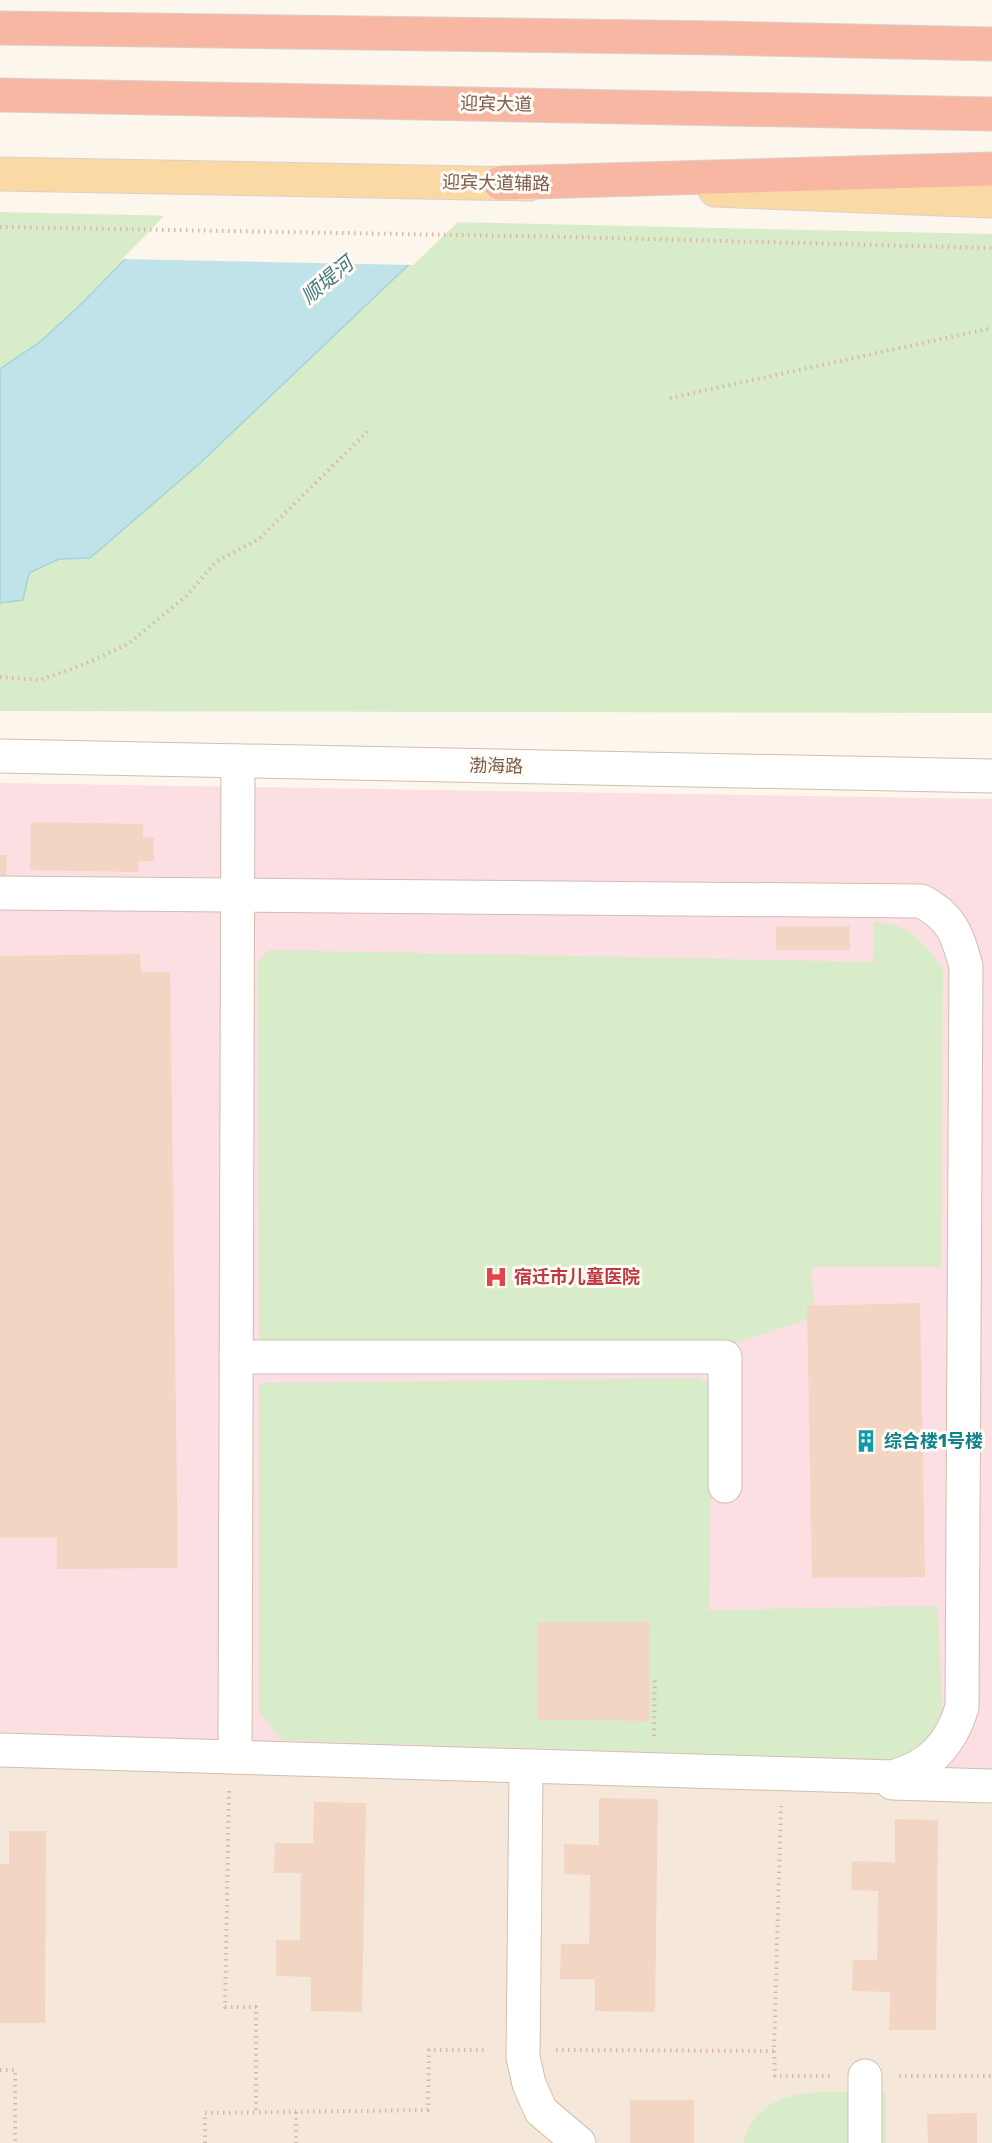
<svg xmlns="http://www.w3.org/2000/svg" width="992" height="2143" viewBox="0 0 992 2143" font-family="Rubik,'Noto Sans SC',sans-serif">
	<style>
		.residential { fill: #f5e8da }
		.medical { fill: #fbdfe3 }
		.green { fill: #d8ecc9 }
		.water { fill: #bfe3e8; stroke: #a5d3da; stroke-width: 1.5 }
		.pier { fill: #fdf6ec }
		.building { fill: #f3d5c3 }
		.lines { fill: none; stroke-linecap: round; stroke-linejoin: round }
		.minor-casing { stroke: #d1beb0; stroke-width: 35 }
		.major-casing { stroke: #dad1cd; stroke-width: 35 }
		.highway-casing { stroke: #dad1cd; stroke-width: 35 }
		.path { stroke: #d9b8a5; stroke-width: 4; stroke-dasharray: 1.5 4.5; stroke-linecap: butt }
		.minor { stroke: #fff; stroke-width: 33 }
		.major { stroke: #fbd9a5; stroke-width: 33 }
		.highway { stroke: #f7b7a3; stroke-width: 33 }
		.labels { text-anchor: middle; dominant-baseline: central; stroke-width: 6; stroke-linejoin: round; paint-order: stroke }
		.street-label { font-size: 18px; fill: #7a5c4d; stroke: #fffaf3 }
		.health-label { font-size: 18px; font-weight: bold; fill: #be3a42; stroke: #fffaf3; text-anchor: start }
		.culture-label { font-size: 18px; font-weight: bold; fill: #0d838f; stroke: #fffaf3; text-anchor: start }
		.water-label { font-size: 20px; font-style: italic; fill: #437c86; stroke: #fffaf3 }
	</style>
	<rect width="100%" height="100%" fill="#fdf6ec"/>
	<polygon class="residential" points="0,1755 992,1775 992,2143 0,2143"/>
	<polygon class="medical" points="0,783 992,799 992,1775 0,1755"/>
	<g class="green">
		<polygon points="0,212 992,234 992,713 0,711"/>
		<path d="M874,921C881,923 890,923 898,926C917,933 932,953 943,969L941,1267H811L815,1317L732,1344L259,1343L258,962L269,950L873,962Z"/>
		<polygon points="698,1378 712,1385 709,1610 938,1606 942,1709 933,1732 915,1751 901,1760 281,1740 259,1711 259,1383"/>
		<path d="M865,2092L886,2093V2143H743C758,2086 818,2092 865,2092Z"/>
	</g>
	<polygon class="water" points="382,0 687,0 198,465 90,558 59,559 29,573 23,600 0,603 0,369 40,342 80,305"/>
	<polygon class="pier" points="377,0 690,0 413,265 122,259"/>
	<g class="building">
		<polygon points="31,822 143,824 143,837 154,838 154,861 139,861 138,872 30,870"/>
		<polygon points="0,855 7,855 6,878 0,877"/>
		<rect x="776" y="926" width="74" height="24"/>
		<polygon points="140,954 141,972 170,972 178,1568 57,1569 57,1538 0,1538 0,956"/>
		<polygon points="920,1303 925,1577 812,1578 807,1306"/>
		<polygon points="538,1622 650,1622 649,1721 537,1720"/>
		<polygon points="599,1798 658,1799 655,2012 595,2011 595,1979 560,1979 561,1944 589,1944 590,1875 564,1874 564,1844 599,1845"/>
		<polygon points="314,1802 366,1803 362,2012 311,2011 311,1977 276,1976 276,1940 300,1940 301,1873 274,1873 275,1843 313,1843"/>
		<polygon points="895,1819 938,1820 936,2030 889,2030 890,1992 852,1991 853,1960 877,1960 878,1891 851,1890 852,1861 895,1862"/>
		<polygon points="9,1831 46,1831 45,2023 0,2023 0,1864 9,1864"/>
		<rect x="630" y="2100" width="64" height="43"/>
		<polygon points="977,2113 977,2143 928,2143 927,2114"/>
	</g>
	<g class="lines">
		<g class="minor-casing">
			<g id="minor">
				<polyline points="0,756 992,776"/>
				<path d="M0,893L921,901C952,917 957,934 966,966L962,1707C951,1744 930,1767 892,1777L0,1750"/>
				<polyline points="236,1357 725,1357 725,1486"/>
				<polyline points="235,1757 238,761"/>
				<polyline points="526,1775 523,2057 529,2084 541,2111 579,2143"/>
				<polyline points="892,1783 992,1786"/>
				<polyline points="865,2076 865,2143"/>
			</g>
		</g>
		<g class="major-casing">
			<g id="major">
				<polyline points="0,174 529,184"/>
				<polyline points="715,190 992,201"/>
			</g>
		</g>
		<g class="highway-casing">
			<g id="highway">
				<polyline points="0,28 718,38 992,44"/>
				<polyline points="0,95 992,114"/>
				<polyline points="500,183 992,169"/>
			</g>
		</g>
		<g class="path">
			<polyline points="0,227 571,237 992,248"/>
			<polyline points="670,398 992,328"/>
			<polyline points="0,677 40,680 80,666 128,644 186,596 217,561 259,539 369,430"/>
			<polyline points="654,1736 655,1678"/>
			<polyline points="229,1791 225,2007 256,2007 256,2112"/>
			<polyline points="556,2050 774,2051 781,1806"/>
			<polyline points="774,2051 775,2076 831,2076"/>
			<polyline points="0,2070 15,2070 15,2143"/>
			<polyline points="899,2076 992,2076"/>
			<polyline points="296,2112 296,2143"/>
			<polyline points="205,2143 205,2113 428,2110 429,2050 488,2050"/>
		</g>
		<use href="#minor" class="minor"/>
		<use href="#major" class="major"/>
		<use href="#highway" class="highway"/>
	</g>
	<defs>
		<g id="hospital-bare" transform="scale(1.8)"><path d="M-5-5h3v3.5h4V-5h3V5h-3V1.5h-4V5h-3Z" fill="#e0444e" stroke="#fffaf3" stroke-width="2.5" paint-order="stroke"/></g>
		<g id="building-bare" transform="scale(1.8)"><path d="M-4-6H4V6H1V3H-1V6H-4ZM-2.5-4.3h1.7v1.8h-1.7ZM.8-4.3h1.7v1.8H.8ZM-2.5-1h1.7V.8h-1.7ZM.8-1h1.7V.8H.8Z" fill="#0f9aa8" stroke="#fffaf3" stroke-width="2.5" paint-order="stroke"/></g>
	</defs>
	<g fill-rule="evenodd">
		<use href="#hospital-bare" x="496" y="1277"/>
		<use href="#building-bare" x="866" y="1441"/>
	</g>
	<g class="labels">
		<g class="street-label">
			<text transform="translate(496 104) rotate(1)">迎宾大道</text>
			<text transform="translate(496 183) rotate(1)">迎宾大道辅路</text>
			<text transform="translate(496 766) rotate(1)">渤海路</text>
		</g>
		<g class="health-label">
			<text x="514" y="1277">宿迁市儿童医院</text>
		</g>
		<g class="culture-label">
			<text x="884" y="1441">综合楼1号楼</text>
		</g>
		<g class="water-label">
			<text transform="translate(327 280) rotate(-40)">顺堤河</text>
		</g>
	</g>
</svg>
